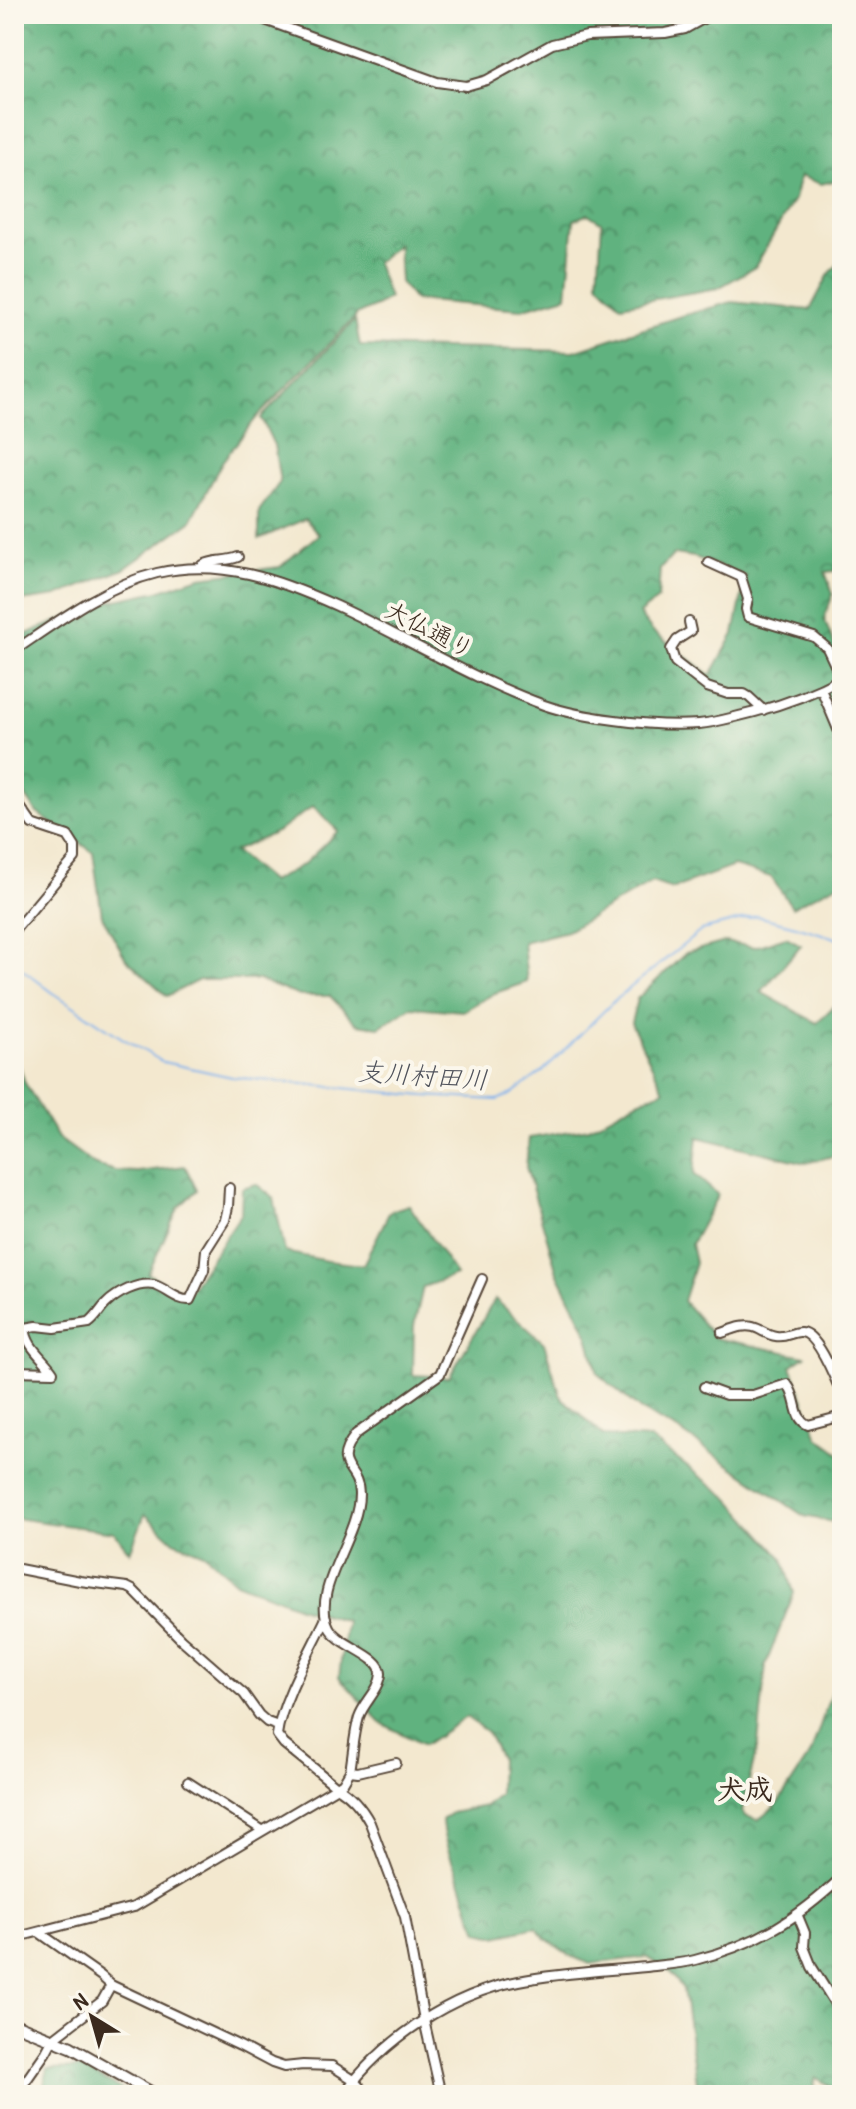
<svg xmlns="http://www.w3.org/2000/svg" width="856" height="2109" viewBox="0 0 856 2109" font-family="'Patrick Hand','Klee One',sans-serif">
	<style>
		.forest { fill: url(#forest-crowns); stroke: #4e6e4e; stroke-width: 2; fill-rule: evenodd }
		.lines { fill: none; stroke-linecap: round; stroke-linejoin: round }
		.stream { stroke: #80b2ec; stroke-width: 2 }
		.minor-casing { stroke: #574639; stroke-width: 12 }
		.major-casing { stroke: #574639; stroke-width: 14 }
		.minor { stroke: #fff; stroke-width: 8 }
		.major { stroke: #fff; stroke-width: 10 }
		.labels { text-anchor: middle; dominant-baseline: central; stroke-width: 8; stroke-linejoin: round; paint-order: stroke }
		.street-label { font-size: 24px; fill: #3b2a1e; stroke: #fbf7ec }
		.water-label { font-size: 26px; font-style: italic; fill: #50535c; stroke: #fbf7ec }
		.quarter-label { font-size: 28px; font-weight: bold; fill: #3b2a1e; stroke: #fbf7ec }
	</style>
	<defs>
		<pattern id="forest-crowns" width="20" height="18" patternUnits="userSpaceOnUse" patternTransform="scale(2)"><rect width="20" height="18" fill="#60b27f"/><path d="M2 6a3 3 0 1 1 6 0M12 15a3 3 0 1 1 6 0" fill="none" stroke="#509167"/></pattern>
	</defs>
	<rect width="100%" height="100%" fill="#fbf7ec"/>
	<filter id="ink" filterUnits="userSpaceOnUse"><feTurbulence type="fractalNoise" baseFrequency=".0125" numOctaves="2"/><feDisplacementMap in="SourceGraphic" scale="16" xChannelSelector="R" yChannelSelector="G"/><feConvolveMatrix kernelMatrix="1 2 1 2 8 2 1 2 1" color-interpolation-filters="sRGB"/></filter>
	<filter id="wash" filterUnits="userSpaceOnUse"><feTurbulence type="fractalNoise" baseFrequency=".006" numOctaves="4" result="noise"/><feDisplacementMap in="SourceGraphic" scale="32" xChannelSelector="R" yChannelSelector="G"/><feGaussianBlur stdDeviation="1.8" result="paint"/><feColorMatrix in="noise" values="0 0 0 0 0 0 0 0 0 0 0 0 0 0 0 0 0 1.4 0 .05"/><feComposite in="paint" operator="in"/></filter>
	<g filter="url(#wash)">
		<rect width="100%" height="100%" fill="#f3e8cf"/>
		<g class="forest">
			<polygon points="14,14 842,14 842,179 821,184 800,176 794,199 755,267 718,288 621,305 598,282 602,223 588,214 574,220 567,296 521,309 414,300 400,282 398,244 376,263 389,298 376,306 358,314 257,417 222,462 191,521 124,569 57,596 14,602"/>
			<path d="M842,260V570L825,572L833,594L824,619L842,664V882L792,907L771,877L734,866L672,889L652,882L567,931L523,942L527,982L495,993L463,1011L411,1007L379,1027L357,1024L330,996H300L258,980H199L167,996L126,959L102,916L93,852L37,813L14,779V639L103,603L158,591L200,577L280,567L319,534L305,519L259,539V511L280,482L274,445L261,418L355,320L360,346L574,351L681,316L732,302L810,310L829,274ZM674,554L694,557L746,576L734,634L711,675L653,632L639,614L658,599L660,569ZM313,806L338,831L304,864L271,882L234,851L279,831Z"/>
			<polygon points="786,937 801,945 761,992 817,1023 842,998 842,1158 837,1155 806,1163 698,1137 694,1174 718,1195 691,1244 695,1263 683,1301 715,1338 805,1356 791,1366 818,1437 842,1455 842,1573 834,1522 804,1516 678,1430 642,1411 598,1374 587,1332 557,1272 526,1167 529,1138 589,1128 636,1102 664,1090 631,1023 637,999 686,953 725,942 754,947"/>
			<path d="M14,1059L20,1067L25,1083L58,1138L95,1165L115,1171L137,1172L185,1166L197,1190L178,1208L148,1274L187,1294L241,1214L242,1188L256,1184L274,1198L285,1252L327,1261L363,1265L390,1211L409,1205L456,1275L423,1287L414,1326L413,1375L449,1377L495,1299L544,1343L561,1397L604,1436L650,1439L729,1498L783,1558L794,1593L766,1664L758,1744L742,1811L745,1816L758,1820L776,1806L811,1753L837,1675L842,1637V2094L815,2077L814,2091L817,2095H699L683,1989L670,1972L646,1957L590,1964L571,1956L545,1938L536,1927L496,1936L479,1932C470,1916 467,1900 461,1883C453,1862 443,1842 442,1820L451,1813L485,1806L499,1794L500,1758L487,1732L466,1717L424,1745L381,1723L339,1677L346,1621L299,1607L236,1582L204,1553L174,1541L145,1514L130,1552L114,1532L14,1518Z"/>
			<polygon points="81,2068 127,2092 129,2095 41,2095 48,2069"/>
		</g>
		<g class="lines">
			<polyline class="stream" points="14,963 52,992 122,1038 163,1062 232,1077 424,1096 497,1100 510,1095 542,1072 615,1000 702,930 757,916 796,926 842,940"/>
		</g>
	</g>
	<g filter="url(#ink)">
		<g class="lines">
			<g class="minor-casing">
				<g id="minor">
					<polyline points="241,14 265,20 437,82 466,86 487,80 552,44 587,36 665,33 685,29 712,14"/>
					<polyline points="708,562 741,577 748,599 746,609 748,617 814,637 827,648 841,678"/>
					<path d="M203,565C214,559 226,562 238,557"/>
					<polyline points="689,622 691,631 677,640 671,649 675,662 707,687 728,694 744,694 749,697 763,710"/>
					<path d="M14,651C58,621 104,586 157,573C221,558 279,580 337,606C406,638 472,679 544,705C567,713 591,717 615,720C643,724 671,726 699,724C711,723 723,720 735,717C774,708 807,697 842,678"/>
					<polyline points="821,689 842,739"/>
					<polyline points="14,798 32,824 68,836 75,847 75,858 14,931"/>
					<path d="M722,1333C732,1330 742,1324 753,1327C761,1329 767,1335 776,1336C786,1338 793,1331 801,1332C818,1333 836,1381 842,1395"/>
					<path d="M14,1371L53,1372C43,1357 27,1348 25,1328L37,1326L55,1328L89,1323C96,1318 100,1310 106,1304C117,1293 138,1282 154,1285C166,1288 176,1301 190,1300L204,1270L206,1250L225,1220L228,1207L229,1188"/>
					<path d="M704,1387L726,1395H753L787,1384C799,1399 792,1417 808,1425L842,1416"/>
					<polyline points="14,1568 80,1581 127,1587 133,1590 181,1639 244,1694 259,1715 267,1722 278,1726"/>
					<path d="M326,1618C311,1650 281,1701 277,1735L284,1744L337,1787C351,1795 362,1808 370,1823L405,1917L424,2020L441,2095"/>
					<polyline points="350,1771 358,1772 396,1763"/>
					<polyline points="188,1782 262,1830"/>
					<polyline points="798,1916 805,1933 804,1947 812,1967 842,2015"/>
					<polyline points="14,1918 18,1937"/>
					<polyline points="40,1933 101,1976 111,1985 240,2046 272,2063 284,2067 303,2065 332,2066 354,2080 368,2095"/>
					<path d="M14,1938L134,1907L337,1787L343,1783L350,1771C353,1754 354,1734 359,1717C364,1702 380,1690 381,1674C382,1655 338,1646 329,1627C310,1590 359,1537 359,1494C359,1466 329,1468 356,1434L440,1374L482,1279"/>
					<polyline points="16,2095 46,2052 53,2039 102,2001 111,1985"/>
					<path d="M343,2095C384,2039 451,1994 519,1981C560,1973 604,1971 646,1967C662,1965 679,1964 695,1960C757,1944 796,1920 842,1877"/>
				</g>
			</g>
			<g class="major-casing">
				<polyline id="major" points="14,2024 71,2047 156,2095"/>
			</g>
			<use href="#minor" class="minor"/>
			<use href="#major" class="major"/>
		</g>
	</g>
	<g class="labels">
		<g class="street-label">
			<text transform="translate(430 629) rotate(27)">大仏通り</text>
		</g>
		<g class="water-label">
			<text transform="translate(423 1075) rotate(4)">支川村田川</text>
		</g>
		<g class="quarter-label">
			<text x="745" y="1789">犬成</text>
		</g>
	</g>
	<rect width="856" height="2109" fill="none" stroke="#fbf7ec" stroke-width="48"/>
	<g transform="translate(92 2017) rotate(323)" stroke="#fbf7ec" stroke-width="6" paint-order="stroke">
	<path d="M0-6L14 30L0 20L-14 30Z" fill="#3b2a1e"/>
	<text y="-12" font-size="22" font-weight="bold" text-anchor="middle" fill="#3b2a1e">N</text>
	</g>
</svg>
